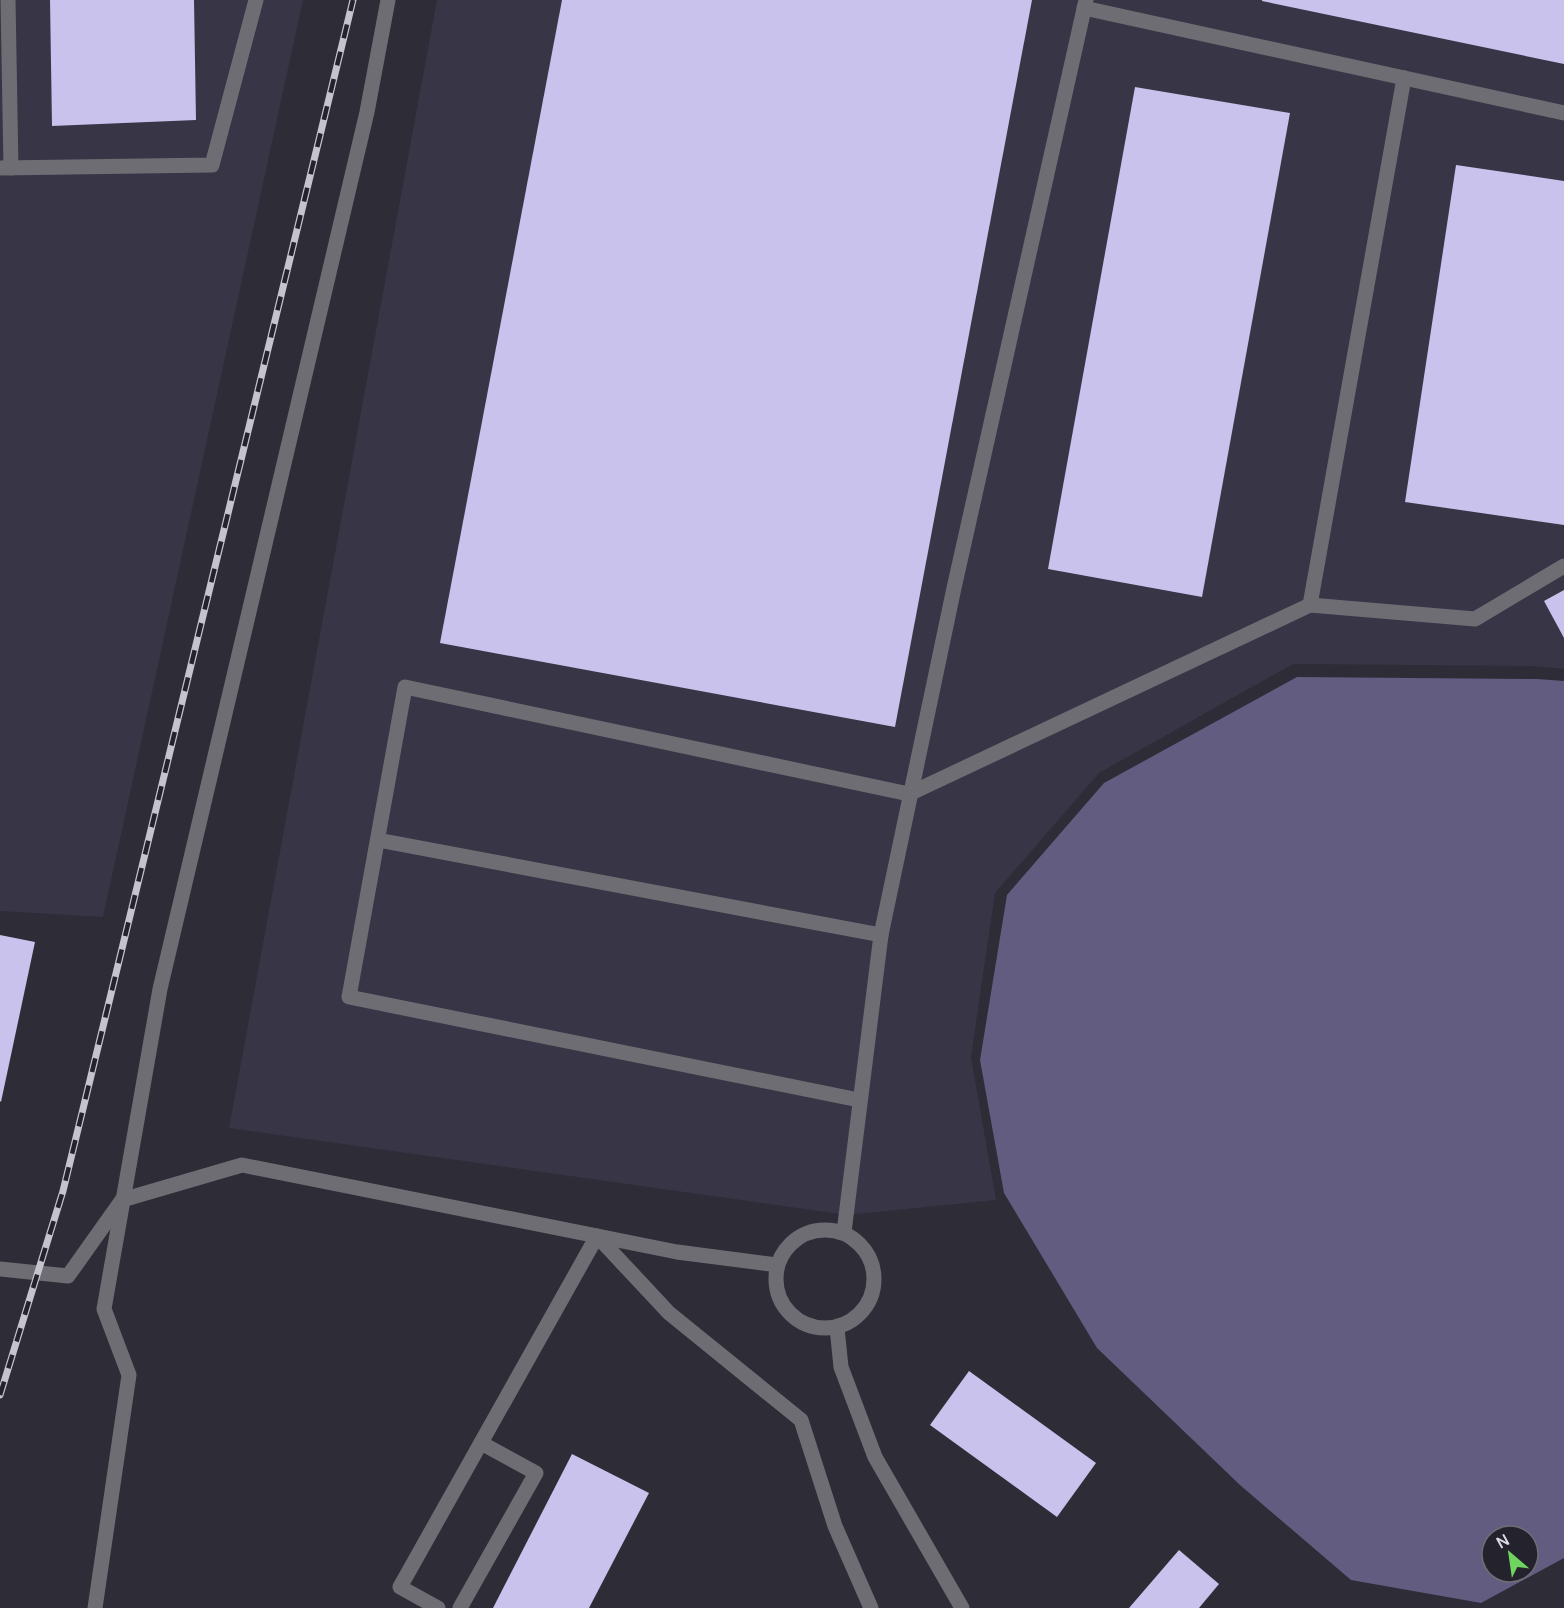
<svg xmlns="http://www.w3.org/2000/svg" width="1564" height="1608" viewBox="0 0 1564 1608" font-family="Manrope,sans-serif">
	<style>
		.built { fill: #373546 }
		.forest { fill: #625c81; fill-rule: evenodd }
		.building { fill: #c8c2ed }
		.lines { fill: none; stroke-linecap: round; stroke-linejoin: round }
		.minor { stroke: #6e6d73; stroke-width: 15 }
		.rail-casing { stroke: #c5c4cd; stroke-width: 7 }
		.rail { stroke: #24232d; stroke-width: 4.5; stroke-dasharray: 14; stroke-linecap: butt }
	</style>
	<rect width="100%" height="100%" fill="#2e2c37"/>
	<g class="built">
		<polygon points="0,0 303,0 103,917 0,911"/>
		<polygon points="437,0 1564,0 1564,669 1534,666 1293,664 1099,773 995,893 971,1057 996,1200 847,1215 229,1128"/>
	</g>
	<path class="forest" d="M1297,677L1537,679L1564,681V1558L1481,1603L1351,1580L1240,1485L1097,1348L1004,1193L980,1060L1007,895L1104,783ZM1492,1536H1528V1572H1492Z"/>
	<g class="building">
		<polygon points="50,0 194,0 196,120 52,126"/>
		<polygon points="562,0 1032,0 895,727 440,643"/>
		<polygon points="1262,0 1564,0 1564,64 1262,1"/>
		<polygon points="1135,87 1290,113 1202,597 1048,569"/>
		<polygon points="1456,165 1564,181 1564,525 1405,502"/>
		<polygon points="1564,590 1564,638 1544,601"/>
		<polygon points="0,935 35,942 1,1102 0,1101"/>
		<polygon points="969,1371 1096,1463 1057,1517 930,1425"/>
		<polygon points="572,1454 649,1493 589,1608 493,1608"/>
		<polygon points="1179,1550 1219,1584 1199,1608 1129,1608"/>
	</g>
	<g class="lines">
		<g class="minor">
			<polyline points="8,0 11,168"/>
			<polyline points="1084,8 1564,113"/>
			<polyline points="0,168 212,165 256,0"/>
			<polyline points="1310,605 1475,619 1564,566"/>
			<polyline points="378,840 881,935"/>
			<polyline points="859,1100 349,997 405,687 909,794 1310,605 1404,78"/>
			<circle cx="825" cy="1279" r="49"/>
			<polyline points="844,1232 881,935 954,588 1086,0"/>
			<polyline points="0,1269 68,1276 122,1200 242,1165 677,1252 777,1265"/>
			<polyline points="837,1328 841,1367 875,1457 962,1608"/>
			<polyline points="95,1608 129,1375 104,1309 160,989 367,112 388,0"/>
			<polyline points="438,1608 400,1587 597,1236 669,1313 801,1420 835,1526 871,1608"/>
			<polyline points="460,1608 536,1473 481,1443"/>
		</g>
		<g class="rail-casing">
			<polyline id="rail" points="0,1395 63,1191 353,0"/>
		</g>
		<use href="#rail" class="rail"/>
	</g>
	<g transform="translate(1510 1554) rotate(331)"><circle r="28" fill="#24232d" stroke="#6e6d76" stroke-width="1.5"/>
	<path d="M0-4.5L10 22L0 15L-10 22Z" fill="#6fd360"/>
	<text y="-9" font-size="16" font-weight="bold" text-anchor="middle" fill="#dcdbe3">N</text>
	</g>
</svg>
